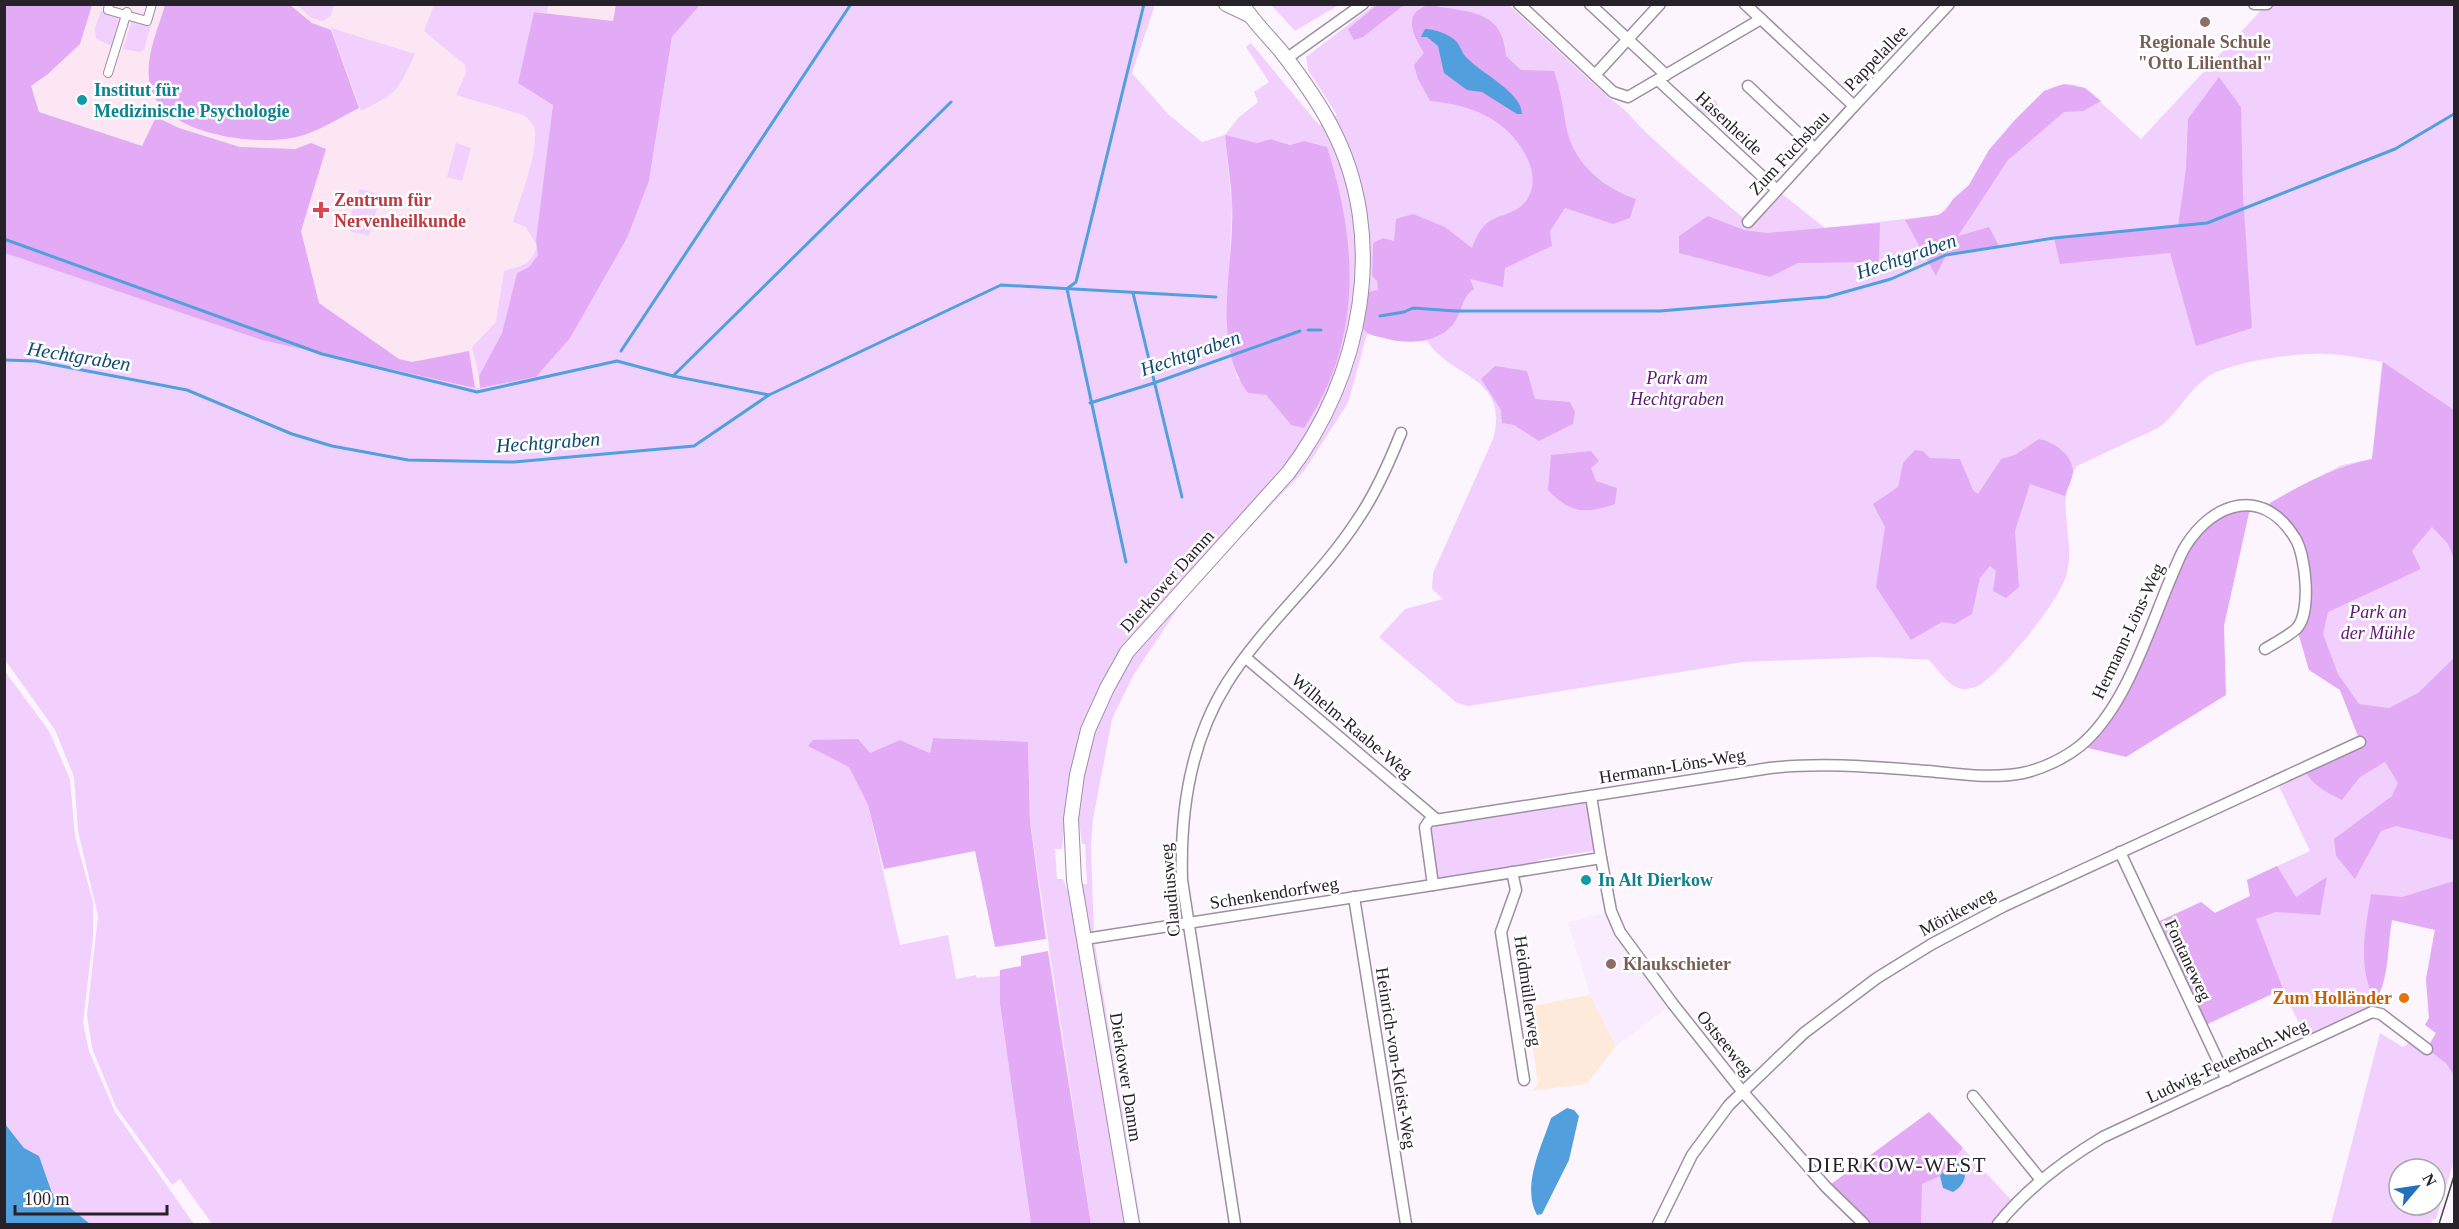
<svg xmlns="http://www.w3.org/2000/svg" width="2459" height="1229" viewBox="0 0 2459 1229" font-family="'Times New Roman',serif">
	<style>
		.commercial { fill: #feeada }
		.built { fill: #f9ecfe }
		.medical { fill: #fce6f4 }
		.green { fill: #f2d0fe; fill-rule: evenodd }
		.forest { fill: #e3abf6 }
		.water { fill: #529fdd }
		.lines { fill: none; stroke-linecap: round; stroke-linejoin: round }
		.stream { stroke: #529fdd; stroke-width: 3 }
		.pedestrian-casing { stroke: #9e8ea4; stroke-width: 10 }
		.minor-casing { stroke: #9e8ea4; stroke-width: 13 }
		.tertiary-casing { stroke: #9e8ea4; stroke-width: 16 }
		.pedestrian { stroke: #fff; stroke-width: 8 }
		.minor { stroke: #fff; stroke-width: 10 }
		.tertiary { stroke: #fff; stroke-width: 14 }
		.tram { stroke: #4a444c; stroke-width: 1.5 }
		.education-dot { fill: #8d6e63; stroke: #fff; stroke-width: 2 }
		.culture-dot { fill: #0f9aa8; stroke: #fff; stroke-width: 2 }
		.health-dot { fill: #e0444e; stroke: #fff; stroke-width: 2 }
		.food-dot { fill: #e8710a; stroke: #fff; stroke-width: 2 }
		.labels { text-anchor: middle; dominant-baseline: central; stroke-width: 5; stroke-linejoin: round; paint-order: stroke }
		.education-label { font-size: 18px; font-weight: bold; fill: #785e54; stroke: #fff }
		.street-label { font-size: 18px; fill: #272129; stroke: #fff }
		.culture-label { font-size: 18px; font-weight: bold; fill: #0d838f; stroke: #fff; text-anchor: start }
		.health-label { font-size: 18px; font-weight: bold; fill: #be3a42; stroke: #fff; text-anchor: start }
		.park-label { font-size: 18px; font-style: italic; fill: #5c1770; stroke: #fff }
		.food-label { font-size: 18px; font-weight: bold; fill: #c56008; stroke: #fff; text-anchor: end }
		.water-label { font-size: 20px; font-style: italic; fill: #0f4972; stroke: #fff }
		.quarter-label { font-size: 21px; letter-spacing: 1.5px; fill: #272129; stroke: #fff }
	</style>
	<rect width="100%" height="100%" fill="#fcf5fe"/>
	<polygon class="commercial" points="1590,995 1616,1046 1587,1084 1531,1091 1538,1085 1527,1007"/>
	<polygon class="built" points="1609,912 1671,1005 1616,1046 1590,995 1568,922"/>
	<polygon class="medical" points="5,5 675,5 649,181 480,388 267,340 5,251"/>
	<g class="green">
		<path d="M1106,4L1155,5L1132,73L1168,114L1202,142L1225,135L1238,118L1258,102L1254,92L1269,82L1246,47L1251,43L1319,125L1337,115L1308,70L1306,57L1374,5H1509L1609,98C1625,107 1636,124 1650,136C1682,166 1715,194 1748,222L1777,190L1825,228L1939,215L1969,185L1989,150L2014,121L2044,91L2056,86L2071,84L2085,88L2141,139L2266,5H2454V1161L2436,1219H2433L2431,1224H2331L2380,1033L2403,1047L2415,1039L2427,1048L2436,1033L2425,1025L2429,1018L2426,979L2435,929L2392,920C2387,944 2390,980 2375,1001L2377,1012L2308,1041L2282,989L2201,1027V902L2215,913L2250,896L2247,880L2310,851L2276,780L2360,742L2340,690L2309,670L2301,622L2305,559L2270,503L2342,465L2372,459L2382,362C2364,358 2346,355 2327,354C2300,352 2228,362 2206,378C2187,392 2177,415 2158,428L2077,466C2053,501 2076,536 2067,573C2062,598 2005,667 1984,682C1978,687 1971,689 1963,689C1949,688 1938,669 1929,660L1876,657L1743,662L1468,706L1457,703L1379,637L1405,609L1443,599L1432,589L1433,573L1493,439C1510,376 1452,379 1427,341H1397L1367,334L1348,403L1304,471L1193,586L1134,674L1112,719L1093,819L1091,846L1094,938L1141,1224H1091L1030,822L1028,743L933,738L930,753L900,740L849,767L868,805L900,945L948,935L956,979L976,975L977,978L1001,976L1000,1004L1031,1224H212L180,1179L172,1185L116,1107L92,1048L87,1015L98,916L78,831L74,777L55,730L5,660V251L267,340L480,388L536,377L649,181L672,37L700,5ZM1225,136L1257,143L1272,139L1290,145L1304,141L1291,425L1266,395L1237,378L1227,330L1232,205ZM1065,821L1079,822L1082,844H1085L1087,884H1082L1083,899H1071L1063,879H1057L1055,849H1062ZM2399,1169H2435V1205H2399Z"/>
		<polygon points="297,5 334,5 331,16 323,21 311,18"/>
		<path d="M434,5H548L547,12H534L553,105L537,241L538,255L529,267L517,273L502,333L479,376L472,347L496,322L504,271C521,266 532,265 537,246L526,227L513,222C520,197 536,160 535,134C535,125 530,120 523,115L456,95L466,73L465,65L424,31Z"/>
		<polygon points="1271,5 1339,5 1295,31"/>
		<polygon points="101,11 121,16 112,46 96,39 95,28"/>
		<polygon points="132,20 151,25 144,50 140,52 123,49"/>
		<path d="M331,28L415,54C397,92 399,92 361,111Z"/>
		<polygon points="1693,96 1712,98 1717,102 1717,108 1712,117 1698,112"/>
		<polygon points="456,143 471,148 462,181 447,177"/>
		<polygon points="360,189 381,195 369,236 352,232 347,226"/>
		<polygon points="4,670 49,731 70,779 75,836 93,902 93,937 83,1023 89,1051 115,1112 194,1224 90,1224 52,1193 39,1156 24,1148 5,1124"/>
		<polygon points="1585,800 1591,807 1597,850 1538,860 1538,864 1440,880 1437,878 1429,826 1577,804 1578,801"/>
		<polygon points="1929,1112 2016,1205 1998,1224 1864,1224"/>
	</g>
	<g class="forest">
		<polygon points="5,4 92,5 80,44 48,74 31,86 39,112 142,146 156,117 179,128 240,147 295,149 311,143 326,149 301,231 319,303 399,359 412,362 469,351 475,388 262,340 5,253"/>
		<path d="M165,5H290L312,23L331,30L359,108C339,118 318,132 297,137C255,147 160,134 150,85C144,58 158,30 165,5Z"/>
		<polygon points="616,5 700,5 672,37 649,181 627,238 570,338 536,377 480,388 479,376 502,333 517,273 529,267 538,255 536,241 553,105 518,83 534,12 613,21"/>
		<polygon points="1377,5 1404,5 1363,37 1354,40 1348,29"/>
		<path d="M1430,5C1468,13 1503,8 1506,56L1521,70L1554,71C1561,91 1563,110 1567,130C1574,164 1605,189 1636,199L1630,218L1613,224L1565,208L1550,231L1552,246L1505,268L1503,287L1470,279L1474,289C1462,297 1463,308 1456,320C1443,342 1411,345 1388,339C1380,337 1369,336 1363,329L1368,292L1378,290L1377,281L1372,276L1373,243L1383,238L1394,241L1396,219L1413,214L1445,227L1472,248C1475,240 1479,230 1486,224C1497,214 1516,215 1526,201C1547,172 1514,130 1488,117C1470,107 1450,103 1430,101L1418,79L1414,65L1424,53C1414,37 1400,12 1430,5Z"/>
		<polygon points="2219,77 2241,107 2243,195 2252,328 2196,346 2170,253 2060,264 2054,238 2178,226 2186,169 2188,119"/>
		<polygon points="2064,84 2085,88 2101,101 2083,111 2064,112 2008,160 1958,236 1989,227 1999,246 1946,255 1936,276 1905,220 1938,215 1945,211 1953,199 1969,185 1989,150 2014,121 2044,91"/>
		<path d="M1225,135L1257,143L1271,139L1290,145L1304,141L1327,147C1358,244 1363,340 1304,428L1291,425L1266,395L1248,393C1210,341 1235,264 1232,204C1231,181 1227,158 1225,135Z"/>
		<polygon points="1708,216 1744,230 1767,233 1880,223 1879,262 1798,263 1770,277 1679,253 1679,236"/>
		<path d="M2383,362L2454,410V559L2448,544L2432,527L2412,551L2421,569L2328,612L2323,634L2338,674L2359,704L2389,708L2418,693L2454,658V840L2396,826L2381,831L2355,879L2336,856L2334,839L2392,796L2398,783L2385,762L2360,777L2342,800C2326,792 2311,785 2303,767L2360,741L2340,690L2309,670L2297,629L2301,622L2305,559L2268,507L2270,503C2303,484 2333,467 2372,459Z"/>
		<polygon points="1495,366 1527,371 1535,399 1570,402 1575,412 1573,424 1539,441 1514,425 1502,423 1501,410 1481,379"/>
		<path d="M2039,439C2054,442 2072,454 2073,471C2073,479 2067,489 2065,496L2030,484L2015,531L2019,587L2006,598L1993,591L1996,571L1990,566L1980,578L1972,614L1955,624L1942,622L1911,640L1876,587L1885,527L1873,504L1898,487L1903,463L1915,450L1923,451L1930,458L1960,459L1973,490L1978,494L2001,459L2015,455Z"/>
		<path d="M1591,451L1599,461L1591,468L1596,481L1617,488L1615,504C1585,514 1571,514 1548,490L1551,455Z"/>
		<polygon points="2251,504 2224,626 2226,695 2126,757 2080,746 2104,721 2185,547 2222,509"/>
		<polygon points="933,738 1028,742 1030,822 1046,939 995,947 975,851 884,869 868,805 849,767 808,746 813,740 858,739 870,753 900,740 930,753"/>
		<polygon points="2277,866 2296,897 2327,877 2320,915 2276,912 2256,919 2283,989 2201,1027 2153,924 2201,902 2215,913 2250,896 2247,880"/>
		<path d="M2454,881V1075L2446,1063L2427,1049L2436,1033L2425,1025L2429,1018L2426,979L2435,930L2392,920C2387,944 2390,980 2375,1001C2357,965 2365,932 2371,894L2402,897Z"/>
		<polygon points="1048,951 1091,1224 1031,1224 1000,1004 1000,970 1021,966 1021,956"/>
		<polygon points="1929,1112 1963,1148 1940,1176 1922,1184 1921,1224 1864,1224 1827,1187"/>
	</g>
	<g class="water">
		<path d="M1425,29C1435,29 1449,34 1456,41C1460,45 1462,53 1466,57C1479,72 1522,92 1522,114H1517L1482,92L1467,90L1444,73L1438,46L1427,37H1421Z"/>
		<path d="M1567,1108L1574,1110L1579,1116L1569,1160L1542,1214L1537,1215C1521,1186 1542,1146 1551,1118Z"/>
		<polygon points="5,1124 24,1148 39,1156 52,1193 90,1224 5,1224"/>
		<path d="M1955,1157L1965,1164C1967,1176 1964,1186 1953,1192L1943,1188L1940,1176Z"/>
	</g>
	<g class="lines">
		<g class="stream">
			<polyline points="4,239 322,354 477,392 617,361 673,376 769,395"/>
			<polyline points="1068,288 1076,282 1144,4"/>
			<polyline points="1067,289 1126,562"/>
			<polyline points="1133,293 1182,497"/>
			<polyline points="1380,316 1404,312 1413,308 1455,311 1660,311 1827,297 1891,279 1946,255 2054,238 2207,223 2395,149 2454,114"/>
			<polyline points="1308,330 1321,330"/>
			<polyline points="621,351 851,4"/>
			<polyline points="4,360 35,361 187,390 292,434 332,446 408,460 514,462 694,446 769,395 1001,285 1216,297"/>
			<polyline points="673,376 951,102"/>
			<polyline points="1090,403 1154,383 1300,331"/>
		</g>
		<g class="pedestrian-casing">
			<g id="pedestrian">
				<polyline points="109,4 108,10 147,21 152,4"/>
				<polyline points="108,73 127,12"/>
			</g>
		</g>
		<g class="minor-casing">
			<g id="minor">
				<polyline points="1519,4 1613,92 1628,97 1761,19"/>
				<polyline points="1590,4 1666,75"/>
				<polyline points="1745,4 1854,106 1949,4"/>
				<polyline points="2254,4 2267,4"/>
				<polyline points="1286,59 1363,4"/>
				<polyline points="1595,75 1660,4"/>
				<polyline points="1658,80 1777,190"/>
				<polyline points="1748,86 1815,149"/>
				<polyline points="1748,222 1854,106"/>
				<polyline points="1246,658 1436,819"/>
				<path d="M1591,796L1601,858L1433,885L1425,827L1429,821L1770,768C1823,762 1875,767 1928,771C1959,774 1992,779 2023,773C2042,769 2065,758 2080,746C2125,709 2148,632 2170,580C2175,569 2179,557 2185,547C2214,500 2264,487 2295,538C2306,555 2312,614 2296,629C2287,637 2275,643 2265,649"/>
				<polyline points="2120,852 2227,1080"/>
				<polyline points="1601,858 1611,911 1620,932 1673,1004 1742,1091 1826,1187 1864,1224"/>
				<polyline points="1512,872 1516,890 1501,932 1524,1080"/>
				<polyline points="1354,897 1406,1224"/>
				<polyline points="1085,939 1433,885"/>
				<polyline points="1973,1096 2041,1180"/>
				<path d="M1235,1224L1182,880C1180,812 1190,742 1227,683C1264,624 1320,578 1358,519C1376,493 1389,463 1401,433"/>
				<polyline points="1658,1224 1692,1155 1729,1105 1804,1033 1877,978 1932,944 2004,906 2360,742"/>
				<path d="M1998,1224C2027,1188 2063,1161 2103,1137L2372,1012L2381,1014L2427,1049"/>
			</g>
		</g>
		<g class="tertiary-casing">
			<g id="tertiary">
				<polyline points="1226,4 1249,15"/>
				<path d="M1132,1224L1074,880L1071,819L1077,775L1088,730L1107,688L1127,652L1288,473C1362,377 1390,237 1331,126C1317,99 1298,73 1280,50C1267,35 1253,21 1242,4"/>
			</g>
		</g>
		<use href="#pedestrian" class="pedestrian"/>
		<use href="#minor" class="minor"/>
		<use href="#tertiary" class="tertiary"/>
		<polyline class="tram" points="2439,1224 2454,1176"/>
	</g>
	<g class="education-dot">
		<circle cx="2205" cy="22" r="6"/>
		<circle cx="1611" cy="964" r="6"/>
	</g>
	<g class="culture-dot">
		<circle cx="82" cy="100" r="6"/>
		<circle cx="1586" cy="880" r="6"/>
	</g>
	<path class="health-dot" d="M318 201h6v6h6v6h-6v6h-6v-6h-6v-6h6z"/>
	<circle class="food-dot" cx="2404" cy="998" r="6"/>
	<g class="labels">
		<g class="education-label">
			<text x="2205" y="42">Regionale Schule<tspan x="2205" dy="21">"Otto Lilienthal"</tspan></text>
			<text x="1623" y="964" text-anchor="start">Klaukschieter</text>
		</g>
		<g class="street-label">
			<text transform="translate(1876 58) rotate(-46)">Pappelallee</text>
			<text transform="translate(1729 123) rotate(43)">Hasenheide</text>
			<text transform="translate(1789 153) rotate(-47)">Zum Fuchsbau</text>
			<text transform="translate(1167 581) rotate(-48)">Dierkower Damm</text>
			<text transform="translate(2128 631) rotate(-65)">Hermann-Löns-Weg</text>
			<text transform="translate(1352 726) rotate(40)">Wilhelm-Raabe-Weg</text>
			<text transform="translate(1672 766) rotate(-9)">Hermann-Löns-Weg</text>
			<text transform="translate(1170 890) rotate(-95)">Claudiusweg</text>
			<text transform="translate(1274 893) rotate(-9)">Schenkendorfweg</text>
			<text transform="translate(1957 912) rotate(-28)">Mörikeweg</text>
			<text transform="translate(2188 960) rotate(65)">Fontaneweg</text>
			<text transform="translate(1528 991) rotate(82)">Heidmüllerweg</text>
			<text transform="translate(1725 1043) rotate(51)">Ostseeweg</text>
			<text transform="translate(1396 1058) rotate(81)">Heinrich-von-Kleist-Weg</text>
			<text transform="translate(2227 1061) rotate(-25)">Ludwig-Feuerbach-Weg</text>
			<text transform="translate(1126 1077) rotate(81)">Dierkower Damm</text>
		</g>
		<g class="culture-label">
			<text x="94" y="90">Institut für<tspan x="94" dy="21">Medizinische Psychologie</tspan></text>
			<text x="1598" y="880">In Alt Dierkow</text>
		</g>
		<g class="health-label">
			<text x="334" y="200">Zentrum für<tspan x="334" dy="21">Nervenheilkunde</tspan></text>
		</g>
		<g class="park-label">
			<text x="1677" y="378">Park am<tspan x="1677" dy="21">Hechtgraben</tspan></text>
			<text x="2378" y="612">Park an<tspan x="2378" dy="21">der Mühle</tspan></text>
		</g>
		<g class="food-label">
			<text x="2392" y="998">Zum Holländer</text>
		</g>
		<g class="water-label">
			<text transform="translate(1906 256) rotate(-19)">Hechtgraben</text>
			<text transform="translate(1190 353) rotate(-19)">Hechtgraben</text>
			<text transform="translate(79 356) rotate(9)">Hechtgraben</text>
			<text transform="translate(548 442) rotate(-4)">Hechtgraben</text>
		</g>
		<g class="quarter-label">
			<text x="1897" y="1165">DIERKOW-WEST</text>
		</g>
	</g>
	<rect width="2459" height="1229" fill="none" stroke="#272129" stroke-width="12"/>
	<g transform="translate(2417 1187) rotate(61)"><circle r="28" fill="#ffffff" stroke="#a9a6a9" stroke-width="1.5"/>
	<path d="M0-4.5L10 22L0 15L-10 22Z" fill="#256fbf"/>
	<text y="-9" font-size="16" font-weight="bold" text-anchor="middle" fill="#272129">N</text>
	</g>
	<path d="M15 1205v9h152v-9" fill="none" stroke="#272129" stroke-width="3"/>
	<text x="24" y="1205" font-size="18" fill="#272129" stroke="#ffffff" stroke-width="4.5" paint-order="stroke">100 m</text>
</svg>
